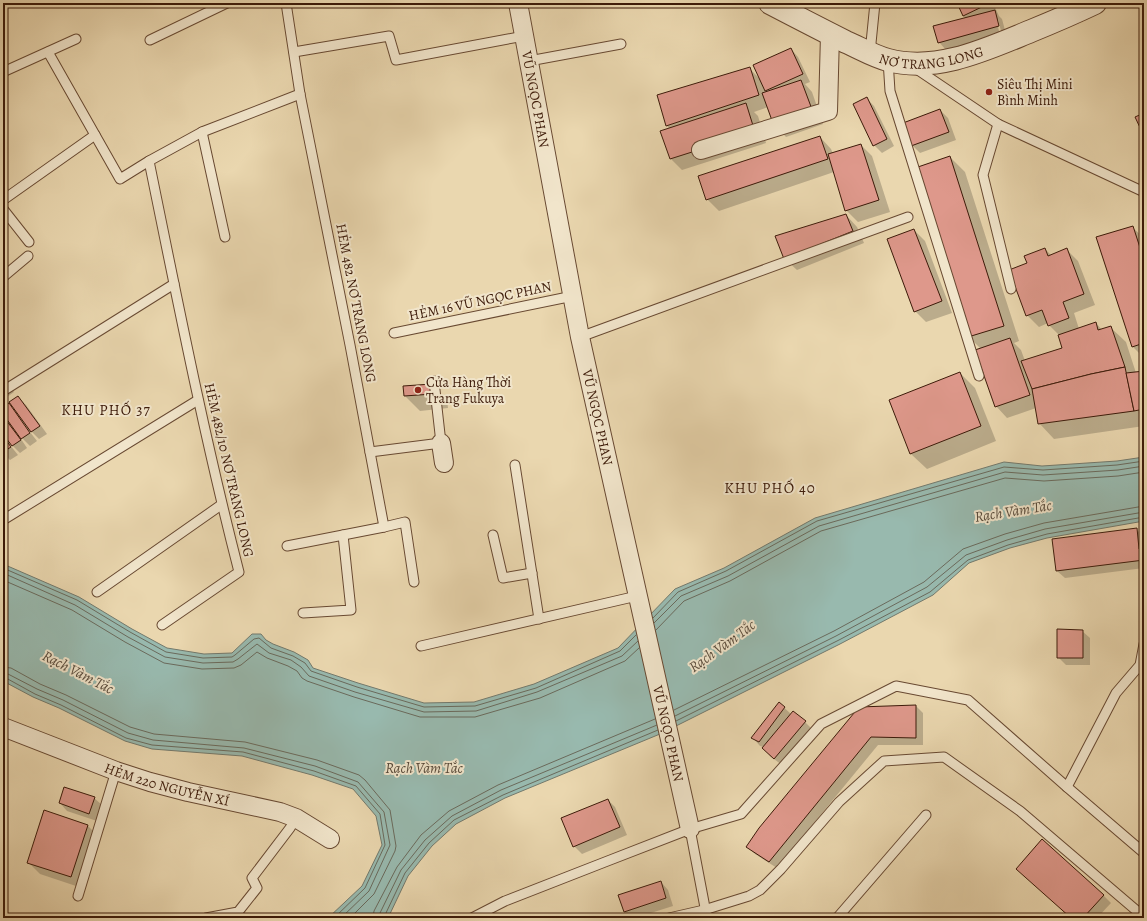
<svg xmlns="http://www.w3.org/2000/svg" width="1147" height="921" viewBox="0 0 1147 921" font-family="Alegreya,serif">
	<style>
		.water { fill: #98b9ae; stroke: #73796c }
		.shadow { fill: #0003; fill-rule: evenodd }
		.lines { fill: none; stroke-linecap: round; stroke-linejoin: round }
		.shore { stroke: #6a6a5c; stroke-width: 1 }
		.building { fill: #de988b; stroke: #3c1a09 }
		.service-casing { stroke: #684932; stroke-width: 11 }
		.minor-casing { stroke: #684932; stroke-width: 20 }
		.tertiary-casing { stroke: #684932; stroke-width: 24 }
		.service { stroke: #f1e5cb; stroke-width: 9 }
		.minor { stroke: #f1e5cb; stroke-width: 18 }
		.tertiary { stroke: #f1e5cb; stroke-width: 22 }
		.poi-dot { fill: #8f2418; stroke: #f1e5cb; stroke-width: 1.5 }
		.labels { text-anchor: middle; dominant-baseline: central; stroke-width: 4; stroke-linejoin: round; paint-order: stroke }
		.street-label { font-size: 14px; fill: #3c1a09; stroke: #f1e5cb }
		.poi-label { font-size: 14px; fill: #3c1a09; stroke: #f1e5cb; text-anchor: start }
		.neighbourhood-label { font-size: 15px; letter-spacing: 1px; fill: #3c1a09; stroke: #f1e5cb }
		.water-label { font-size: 15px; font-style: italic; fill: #584a3b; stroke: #f1e5cb }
	</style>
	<rect width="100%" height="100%" fill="#ead7af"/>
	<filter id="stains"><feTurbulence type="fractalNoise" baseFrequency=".005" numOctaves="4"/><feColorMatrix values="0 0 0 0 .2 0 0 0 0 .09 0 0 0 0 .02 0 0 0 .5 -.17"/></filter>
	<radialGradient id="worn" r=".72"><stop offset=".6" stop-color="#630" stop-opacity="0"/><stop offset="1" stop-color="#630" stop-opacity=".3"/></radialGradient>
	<polygon class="water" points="1144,457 1144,521 1047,538 1010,548 969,563 933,595 840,644 660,734 505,798 456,824 432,846 408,876 388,918 328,918 362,886 382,845 376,816 353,789 312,775 242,756 152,749 125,741 59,708 33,697 3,681 3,564 79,597 132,629 167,648 204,654 232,653 252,634 261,634 266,640 273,644 294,652 308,660 313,668 358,683 424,703 474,702 534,684 618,648 675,589 724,568 815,518 1004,462 1042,466 1117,461"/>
	<g class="shadow">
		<path d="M958,3H993L999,16L1002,19L1006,34L946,50L939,42L966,19L963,16ZM996,19H998L1001,31H999Z"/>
		<polygon points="791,49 798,57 810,82 805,84 812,92 823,124 786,137 775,125 768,107 754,112 758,116 766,143 682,170 671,159 670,129 667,126 658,96 750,69 760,79"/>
		<polygon points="866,98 874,106 894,146 882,153 874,145"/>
		<polygon points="940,110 948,118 956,140 920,153 912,145"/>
		<polygon points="820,137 831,149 833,154 861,145 872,156 890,212 858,222 846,210 834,172 719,211 707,199"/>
		<polygon points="950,157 965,172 1019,341 1014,343 1021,350 1025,361 1064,348 1060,336 1049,325 1048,323 1039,327 1027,315 1029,264 1045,249 1051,255 1066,249 1078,261 1095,305 1074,313 1079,329 1096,323 1102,330 1110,327 1126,342 1136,373 1144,372 1144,426 1054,439 1039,423 1036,408 1007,418 996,406 981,349 969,337"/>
		<polygon points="846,215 857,227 864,243 797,270 785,259"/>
		<polygon points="1132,227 1144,238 1144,358 1133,347 1097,238"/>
		<polygon points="914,230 925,241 952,313 926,322 915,311"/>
		<polygon points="960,373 975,388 996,441 927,469 911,454 890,401"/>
		<polygon points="3,376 14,392 7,397 3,393"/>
		<polygon points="432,385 447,400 448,408 420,411 405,396 404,387"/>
		<polygon points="18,397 26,405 47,434 39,439 31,431 30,432 37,441 30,446 22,438 21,439 27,448 20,453 11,444 10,445 18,455 10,460 3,453 3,415 6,418 7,417 3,412 3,408 9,404 15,411"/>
		<polygon points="1136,529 1144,537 1144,568 1065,578 1057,571"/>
		<polygon points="1082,631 1090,638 1090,665 1066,665 1058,657"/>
		<polygon points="779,703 791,714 805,722 812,729 782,765 770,756 764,747 760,746 753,738"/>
		<polygon points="916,706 923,713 923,745 878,745 777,868 755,854 748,847 859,708"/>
		<polygon points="94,798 102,805 97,821 67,811 60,803"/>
		<polygon points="608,800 615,807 627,835 582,854 574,846"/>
		<polygon points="87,825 99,837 82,888 40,874 28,862"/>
		<polygon points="661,882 668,890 673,906 635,918 631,918 624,912"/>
		<polygon points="1103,895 1111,903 1097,918 1072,918"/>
	</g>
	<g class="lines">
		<g class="shore">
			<polyline points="3,568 77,600 130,632 166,652 203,658 232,657 235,655 254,639 259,638 271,648 293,656 305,663 311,671 357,687 424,707 475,706 536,688 620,651 636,635"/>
			<polyline points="3,573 75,605 128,637 165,657 203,663 233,662 238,659 257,644 269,653 291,660 301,667 309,676 355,692 424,712 476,711 537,692 622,656 638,641"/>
			<polyline points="3,580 72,610 125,642 164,663 202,669 234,668 241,665 257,652 267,658 288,666 297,671 302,678 307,681 354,697 420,717 475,717 540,698 625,661 639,648"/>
			<polyline points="653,618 678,592 726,571 817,521 1004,467 1043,470 1117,465 1144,461"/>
			<polyline points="654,623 681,596 728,576 819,526 1005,472 1043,475 1118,470 1144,466"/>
			<polyline points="656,630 684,601 730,581 821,531 1005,478 1044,481 1118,476 1144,472"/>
			<polyline points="3,667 11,668 40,684 66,695 130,727 154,734 245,742 317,760 359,775 365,780 390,810 396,846 395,851 374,894 350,918"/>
			<polyline points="3,673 8,674 37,689 63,700 128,733 153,740 244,748 315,766 358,782 384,812 390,845 369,891 341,918"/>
			<polyline points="3,678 6,678 35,694 61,705 126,738 152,745 243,752 314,771 356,786 380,814 385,845 365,888 334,918"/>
			<polyline points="674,710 834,631 924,582 963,549 1005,534 1044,523 1144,506"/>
			<polyline points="675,716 836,636 927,587 966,555 1007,540 1045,529 1144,512"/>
			<polyline points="676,721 839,640 930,592 968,560 1008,545 1047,534 1144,517"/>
			<polyline points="373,918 374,911 397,867 421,835 449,811 498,785 655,719"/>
			<polyline points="379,918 380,913 401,870 425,840 452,816 501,790 657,725"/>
			<polyline points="384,918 385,915 405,873 429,843 454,820 503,795 658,730"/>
		</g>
	</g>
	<g class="building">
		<polygon points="957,3 988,3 988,4 963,16"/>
		<polygon points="995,10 999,26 938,43 933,26"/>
		<polygon points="791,48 803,74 765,91 753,65"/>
		<polygon points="750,67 759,95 666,126 657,95"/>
		<polygon points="801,80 813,112 774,126 762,93"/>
		<polygon points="867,97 887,139 873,146 853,104"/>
		<polygon points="746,103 755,132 670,159 660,131"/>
		<polygon points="940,109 949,132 911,146 903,123"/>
		<polygon points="1144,113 1144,136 1135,117"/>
		<polygon points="820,136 828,159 706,200 698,176"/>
		<polygon points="861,144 879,200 845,211 828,154"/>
		<polygon points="950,156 1004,326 968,337 915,168"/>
		<polygon points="846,214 853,231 784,259 775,236"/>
		<polygon points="1133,226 1144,260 1144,343 1132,347 1096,237"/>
		<polygon points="914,229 942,301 914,312 887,239"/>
		<polygon points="1045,248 1048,256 1067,248 1084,294 1063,302 1069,318 1048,326 1042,310 1026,316 1009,270 1027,263 1024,256"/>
		<polygon points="1096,322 1098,330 1111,326 1125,367 1091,374 1032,389 1021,361 1062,348 1058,335"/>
		<polygon points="1010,338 1030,395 995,407 975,350"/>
		<polygon points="1125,367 1134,411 1038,424 1032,389 1091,374"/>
		<polygon points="1144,371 1144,409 1134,411 1126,373"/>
		<polygon points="960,372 981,426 910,454 889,400"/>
		<polygon points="432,384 433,394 404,396 403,386"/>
		<polygon points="18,396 40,426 31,432 9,402"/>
		<polygon points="9,403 30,433 21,439 3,414 3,407"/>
		<polygon points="3,416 21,440 12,446 3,434"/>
		<polygon points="3,436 11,447 3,452"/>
		<polygon points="1137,528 1139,549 1144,548 1144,560 1056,571 1052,539"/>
		<polygon points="1057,629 1083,630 1083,658 1057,658"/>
		<polygon points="779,702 785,707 759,742 751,738"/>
		<polygon points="916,705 916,738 871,737 769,862 746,847 759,828 859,707"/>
		<polygon points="793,711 806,721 774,759 762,748"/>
		<polygon points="64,787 95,797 89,814 59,803"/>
		<polygon points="608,799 620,827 573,847 561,818"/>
		<polygon points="44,810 88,825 71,877 27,863"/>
		<polygon points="1042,839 1104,895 1083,918 1071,918 1016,869"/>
		<polygon points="661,881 666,898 624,912 618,895"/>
	</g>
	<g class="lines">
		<g class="service-casing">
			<g id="service">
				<polyline points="286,3 300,94 350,345 384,527 405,522 414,582"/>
				<polyline points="150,40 227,3"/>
				<polyline points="48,52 120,179 149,161"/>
				<polyline points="294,52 389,36 396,60 524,36"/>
				<polyline points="870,53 875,3"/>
				<polyline points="888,60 890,91 979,376"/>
				<polyline points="529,61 621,44"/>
				<polyline points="915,68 998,124 1144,192"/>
				<polyline points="3,72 76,39"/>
				<polyline points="998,124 983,175 1011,289"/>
				<polyline points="202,132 225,237"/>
				<polyline points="3,200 95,135"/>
				<polyline points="3,209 29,242"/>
				<polyline points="3,277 28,256"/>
				<polyline points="394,333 573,296"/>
				<polyline points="580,337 908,217"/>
				<polyline points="3,391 174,284"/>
				<polyline points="370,452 441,443 434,381"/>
				<polyline points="515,465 539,619"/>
				<polyline points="3,520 198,400"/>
				<polyline points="493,535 503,578 532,573"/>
				<polyline points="287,546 384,527"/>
				<polyline points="97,592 221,505"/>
				<polyline points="303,613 351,610 343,535"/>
				<path d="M162,625L239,572C204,436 177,298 149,161L202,132L300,94"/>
				<polyline points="421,646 637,596"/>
				<polyline points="1067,787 1116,693 1140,665 1144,644"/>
				<polyline points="690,829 707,918"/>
				<polyline points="78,896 116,771"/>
				<polyline points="206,918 238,912 257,888 252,878 290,828 296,818"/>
				<polyline points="472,918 505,901 605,862 690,829 741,814 821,724 896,686 968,700 1067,787 1144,853"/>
				<polyline points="669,918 704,910 749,896 760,890 781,869 839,802 884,761 944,757 1020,811 1144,917"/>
				<polyline points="837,918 926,815"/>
			</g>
		</g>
		<g class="minor-casing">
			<g id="minor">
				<path id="s1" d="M518,3L580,337L690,829"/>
				<polyline points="701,150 828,111 830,34"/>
				<polyline points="441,443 444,463"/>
				<path id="s2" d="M3,727L116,771L150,782L188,792L280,812L296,818L330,839"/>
			</g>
		</g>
		<g class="tertiary-casing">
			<g id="tertiary">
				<path id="s3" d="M770,3C795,16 820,29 846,42C860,48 873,56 888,60C937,73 987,49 1031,31C1053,22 1074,13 1095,3"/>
			</g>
		</g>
		<use href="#service" class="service"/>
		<use href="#minor" class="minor"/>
		<use href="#tertiary" class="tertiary"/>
	</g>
	<g class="poi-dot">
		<circle cx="989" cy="92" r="4"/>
		<circle cx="418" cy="390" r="4"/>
	</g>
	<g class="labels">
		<g class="street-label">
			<text stroke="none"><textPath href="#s3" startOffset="175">NƠ TRANG LONG</textPath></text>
			<text stroke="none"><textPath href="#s1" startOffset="98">VŨ NGỌC PHAN</textPath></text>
			<text transform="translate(480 301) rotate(-12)">HẺM 16 VŨ NGỌC PHAN</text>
			<text transform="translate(356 303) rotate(79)">HẺM 482 NƠ TRANG LONG</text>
			<text stroke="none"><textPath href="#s1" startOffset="422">VŨ NGỌC PHAN</textPath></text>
			<text transform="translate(229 470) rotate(77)">HẺM 482/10 NƠ TRANG LONG</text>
			<text stroke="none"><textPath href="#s1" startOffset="746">VŨ NGỌC PHAN</textPath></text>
			<text stroke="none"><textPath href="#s2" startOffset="174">HẺM 220 NGUYỄN XÍ</textPath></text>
		</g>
		<g class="poi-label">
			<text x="997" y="84">Siêu Thị Mini<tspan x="997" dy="16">Bình Minh</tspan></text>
			<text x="426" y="382">Cửa Hàng Thời<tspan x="426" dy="16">Trang Fukuya</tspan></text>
		</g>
		<g class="neighbourhood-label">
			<text x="106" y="410">KHU PHỐ 37</text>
			<text x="770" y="488">KHU PHỐ 40</text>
		</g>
		<g class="water-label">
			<text transform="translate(1013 511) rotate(-9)">Rạch Vàm Tắc</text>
			<text transform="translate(722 646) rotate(-36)">Rạch Vàm Tắc</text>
			<text transform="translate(78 672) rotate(27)">Rạch Vàm Tắc</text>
			<text x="424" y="768">Rạch Vàm Tắc</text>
		</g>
	</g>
	<rect width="1147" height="921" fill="none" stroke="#ead7af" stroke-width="16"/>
	<rect x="4" y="4" width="1139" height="913" fill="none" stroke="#3c1a09" stroke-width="2"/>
	<rect x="8" y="8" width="1131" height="905" fill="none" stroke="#3c1a09"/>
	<rect width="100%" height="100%" filter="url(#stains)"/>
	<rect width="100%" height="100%" fill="url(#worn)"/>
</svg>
